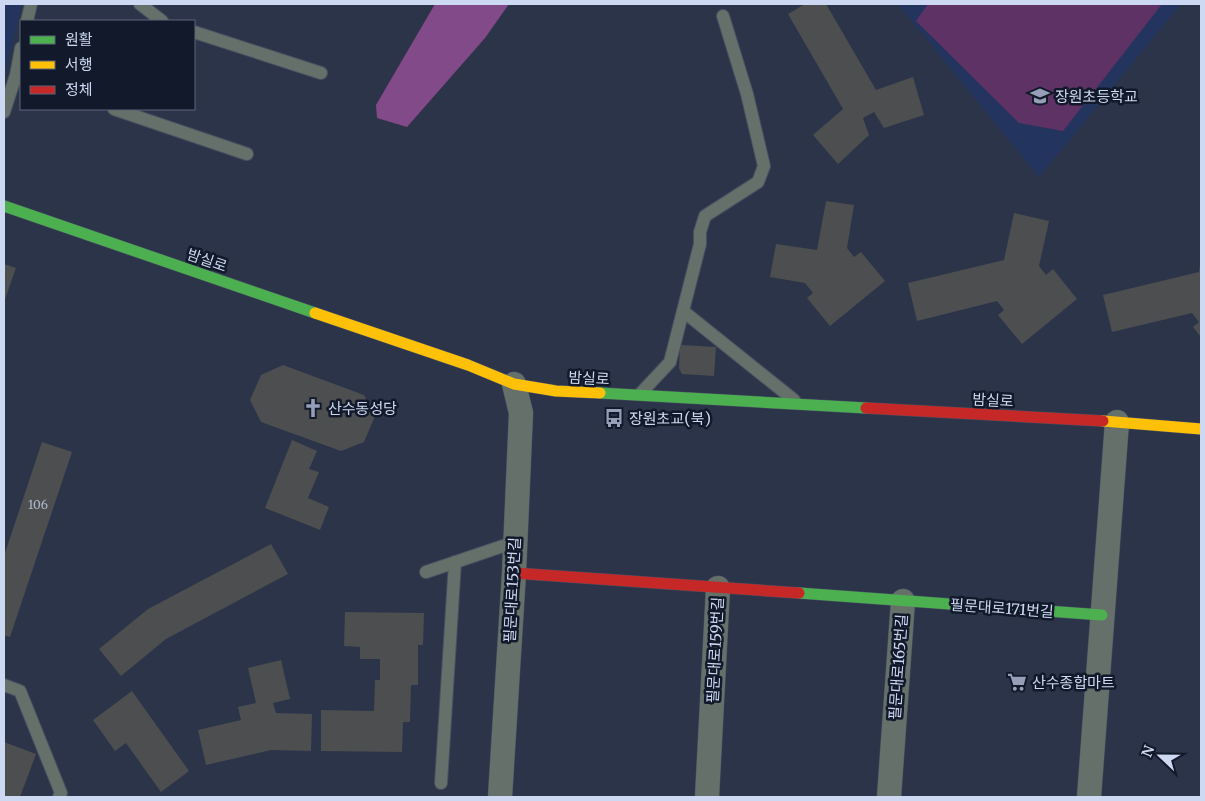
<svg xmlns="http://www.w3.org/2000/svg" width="1205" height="801" viewBox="0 0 1205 801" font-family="Merriweather,'Noto Sans KR',serif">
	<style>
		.built { fill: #23355f }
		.green { fill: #5e3265 }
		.forest { fill: #834a8a }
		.building { fill: #4c4e50 }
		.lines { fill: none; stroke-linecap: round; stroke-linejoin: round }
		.lane-casing { stroke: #484f62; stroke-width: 14 }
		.street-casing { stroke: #484f62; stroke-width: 25 }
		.fast-casing { stroke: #484f62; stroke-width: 12 }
		.slow-casing { stroke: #484f62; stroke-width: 12 }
		.jam-casing { stroke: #484f62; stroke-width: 12 }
		.lane { stroke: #647069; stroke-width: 12 }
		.street { stroke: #647069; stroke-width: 24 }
		.fast { stroke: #4caf50; stroke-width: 11 }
		.slow { stroke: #ffc107; stroke-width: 11 }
		.jam { stroke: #c62828; stroke-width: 11 }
		.labels { text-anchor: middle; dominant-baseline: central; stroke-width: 5; stroke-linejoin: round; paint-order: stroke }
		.number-label { font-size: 12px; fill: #adb6ca }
		.poi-label { font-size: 15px; fill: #cdd9f2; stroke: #11192a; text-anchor: start }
		.street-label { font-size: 15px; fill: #cdd9f2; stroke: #11192a }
	</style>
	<rect width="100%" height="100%" fill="#2c3449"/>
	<g class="built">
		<polygon points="4,4 22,4 4,77"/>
		<polygon points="898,4 1181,4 1039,177"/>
	</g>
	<polygon class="green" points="928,4 1162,4 1063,131 1019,123 916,21"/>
	<polygon class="forest" points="435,4 509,4 485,38 407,127 377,118 376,105"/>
	<g class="building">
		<polygon points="805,4 826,4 876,90 913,77 924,115 884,128 874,112 863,118 869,135 838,164 813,135 843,109 788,14"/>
		<polygon points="826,201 854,205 847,248 854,257 861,252 885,281 830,326 807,298 813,293 805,283 770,277 776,244 817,250"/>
		<polygon points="1014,213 1049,221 1039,266 1046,275 1053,269 1077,299 1022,344 998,315 1004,310 997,301 917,321 908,283 1004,260"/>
		<polygon points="4,264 16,268 4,302"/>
		<polygon points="1200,264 1201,337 1193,327 1199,322 1192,313 1112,332 1103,295 1199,272"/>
		<polygon points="680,345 716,347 714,376 682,374 679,368"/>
		<polygon points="283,365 364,395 375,416 364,442 341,451 261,422 250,400 261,375"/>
		<polygon points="292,440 317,451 309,469 319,472 308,498 329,507 320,530 265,508"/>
		<polygon points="42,442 72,452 10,637 4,635 4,556"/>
		<polygon points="271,544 288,574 166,639 121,676 99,649 148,609"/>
		<polygon points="345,612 424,613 423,645 418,645 418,685 411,685 410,722 403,722 402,752 321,751 321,710 374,711 375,680 380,680 380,659 360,659 360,647 344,646"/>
		<polygon points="281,660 290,699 273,703 276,713 312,714 311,751 271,750 206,765 198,730 241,720 238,707 256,703 248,668"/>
		<polygon points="132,691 189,771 161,792 126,743 115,751 93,720"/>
		<polygon points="4,742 36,754 20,797 4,797"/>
	</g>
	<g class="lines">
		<g class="lane-casing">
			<g id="lane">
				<polyline points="140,4 162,21"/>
				<polyline points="27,21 31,4"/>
				<polyline points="194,32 321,73"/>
				<polyline points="114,109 247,154"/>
				<polyline points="4,112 16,75 21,48"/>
				<polyline points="683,311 794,400"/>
				<polyline points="640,394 670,362 700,244 700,232 705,216 758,182 764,166 747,94 723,16"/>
				<polyline points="426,572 515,542"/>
				<polyline points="4,685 20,691 61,793 59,797"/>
				<polyline points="441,783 455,562"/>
			</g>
		</g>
		<g class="street-casing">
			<g id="street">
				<polyline points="500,797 514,573 521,413 514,384"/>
				<polyline points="707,797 718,588"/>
				<polyline points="889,797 903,601"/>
				<polyline points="1089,797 1117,422"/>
			</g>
		</g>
		<g class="fast-casing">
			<g id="fast">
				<polyline points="4,206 315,313"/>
				<polyline points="600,393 866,408"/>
				<polyline points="799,593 1102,615"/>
			</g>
		</g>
		<g class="slow-casing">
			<g id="slow">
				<polyline points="315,313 468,365 514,384 556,391 600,393"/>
				<polyline points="1103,421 1201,429"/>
			</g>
		</g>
		<g class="jam-casing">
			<g id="jam">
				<polyline points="866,408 1103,421"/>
				<polyline points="514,573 799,593"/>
			</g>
		</g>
		<use href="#lane" class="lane"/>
		<use href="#street" class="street"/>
		<use href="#fast" class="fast"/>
		<use href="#slow" class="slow"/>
		<use href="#jam" class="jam"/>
	</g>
	<defs>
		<g id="school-bare" transform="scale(1.5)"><path d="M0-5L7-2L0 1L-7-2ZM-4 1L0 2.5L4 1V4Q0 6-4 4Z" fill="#959fb7" stroke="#11192a" stroke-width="2.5" paint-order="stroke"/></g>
		<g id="church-bare" transform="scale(1.5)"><path d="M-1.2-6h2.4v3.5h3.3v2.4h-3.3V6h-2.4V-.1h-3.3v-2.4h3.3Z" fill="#959fb7" stroke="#11192a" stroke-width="2.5" paint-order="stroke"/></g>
		<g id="bus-bare" transform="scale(1.5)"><path d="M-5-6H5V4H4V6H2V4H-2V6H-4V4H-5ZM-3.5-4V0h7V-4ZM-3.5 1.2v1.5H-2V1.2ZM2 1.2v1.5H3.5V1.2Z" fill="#959fb7" stroke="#11192a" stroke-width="2.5" paint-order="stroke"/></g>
		<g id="supermarket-bare" transform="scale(1.5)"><path d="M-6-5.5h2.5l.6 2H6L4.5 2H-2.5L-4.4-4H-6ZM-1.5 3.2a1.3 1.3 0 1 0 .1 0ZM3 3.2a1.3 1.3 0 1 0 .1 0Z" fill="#959fb7" stroke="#11192a" stroke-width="2.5" paint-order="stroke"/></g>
	</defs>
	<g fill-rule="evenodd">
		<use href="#school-bare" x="1040" y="96"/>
		<use href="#church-bare" x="313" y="408"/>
		<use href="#bus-bare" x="614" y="418"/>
		<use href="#supermarket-bare" x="1017" y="682"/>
	</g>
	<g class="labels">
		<g class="number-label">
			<text x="38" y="504">106</text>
		</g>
		<g class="poi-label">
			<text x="1055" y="96">장원초등학교</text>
			<text x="328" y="408">산수동성당</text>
			<text x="629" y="418">장원초교(북)</text>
			<text x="1032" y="682">산수종합마트</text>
		</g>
		<g class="street-label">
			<text transform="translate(207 260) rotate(19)">밤실로</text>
			<text transform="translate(589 378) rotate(3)">밤실로</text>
			<text transform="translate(993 400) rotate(3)">밤실로</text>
			<text transform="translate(512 590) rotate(-87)">필문대로153번길</text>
			<text transform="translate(1002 608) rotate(4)">필문대로171번길</text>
			<text transform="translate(715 650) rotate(-87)">필문대로159번길</text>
			<text transform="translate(898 667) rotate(-86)">필문대로165번길</text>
		</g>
	</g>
	<rect width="1205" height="801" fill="none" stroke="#cdd9f2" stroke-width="10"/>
	<rect x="20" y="20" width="175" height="90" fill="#11192a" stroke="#5c667a"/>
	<rect x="30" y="36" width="25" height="8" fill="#4caf50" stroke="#5c667a"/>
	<text x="65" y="45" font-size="15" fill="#cdd9f2">원활</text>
	<rect x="30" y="61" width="25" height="8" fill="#ffc107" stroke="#5c667a"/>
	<text x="65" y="70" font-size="15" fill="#cdd9f2">서행</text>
	<rect x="30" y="86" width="25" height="8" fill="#c62828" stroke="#5c667a"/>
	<text x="65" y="95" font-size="15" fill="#cdd9f2">정체</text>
	<g transform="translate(1160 756) rotate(292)" stroke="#11192a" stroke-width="4" paint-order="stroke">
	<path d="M0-4L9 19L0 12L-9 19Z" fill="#cdd9f2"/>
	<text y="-8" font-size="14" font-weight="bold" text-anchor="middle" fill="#cdd9f2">N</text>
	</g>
</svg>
